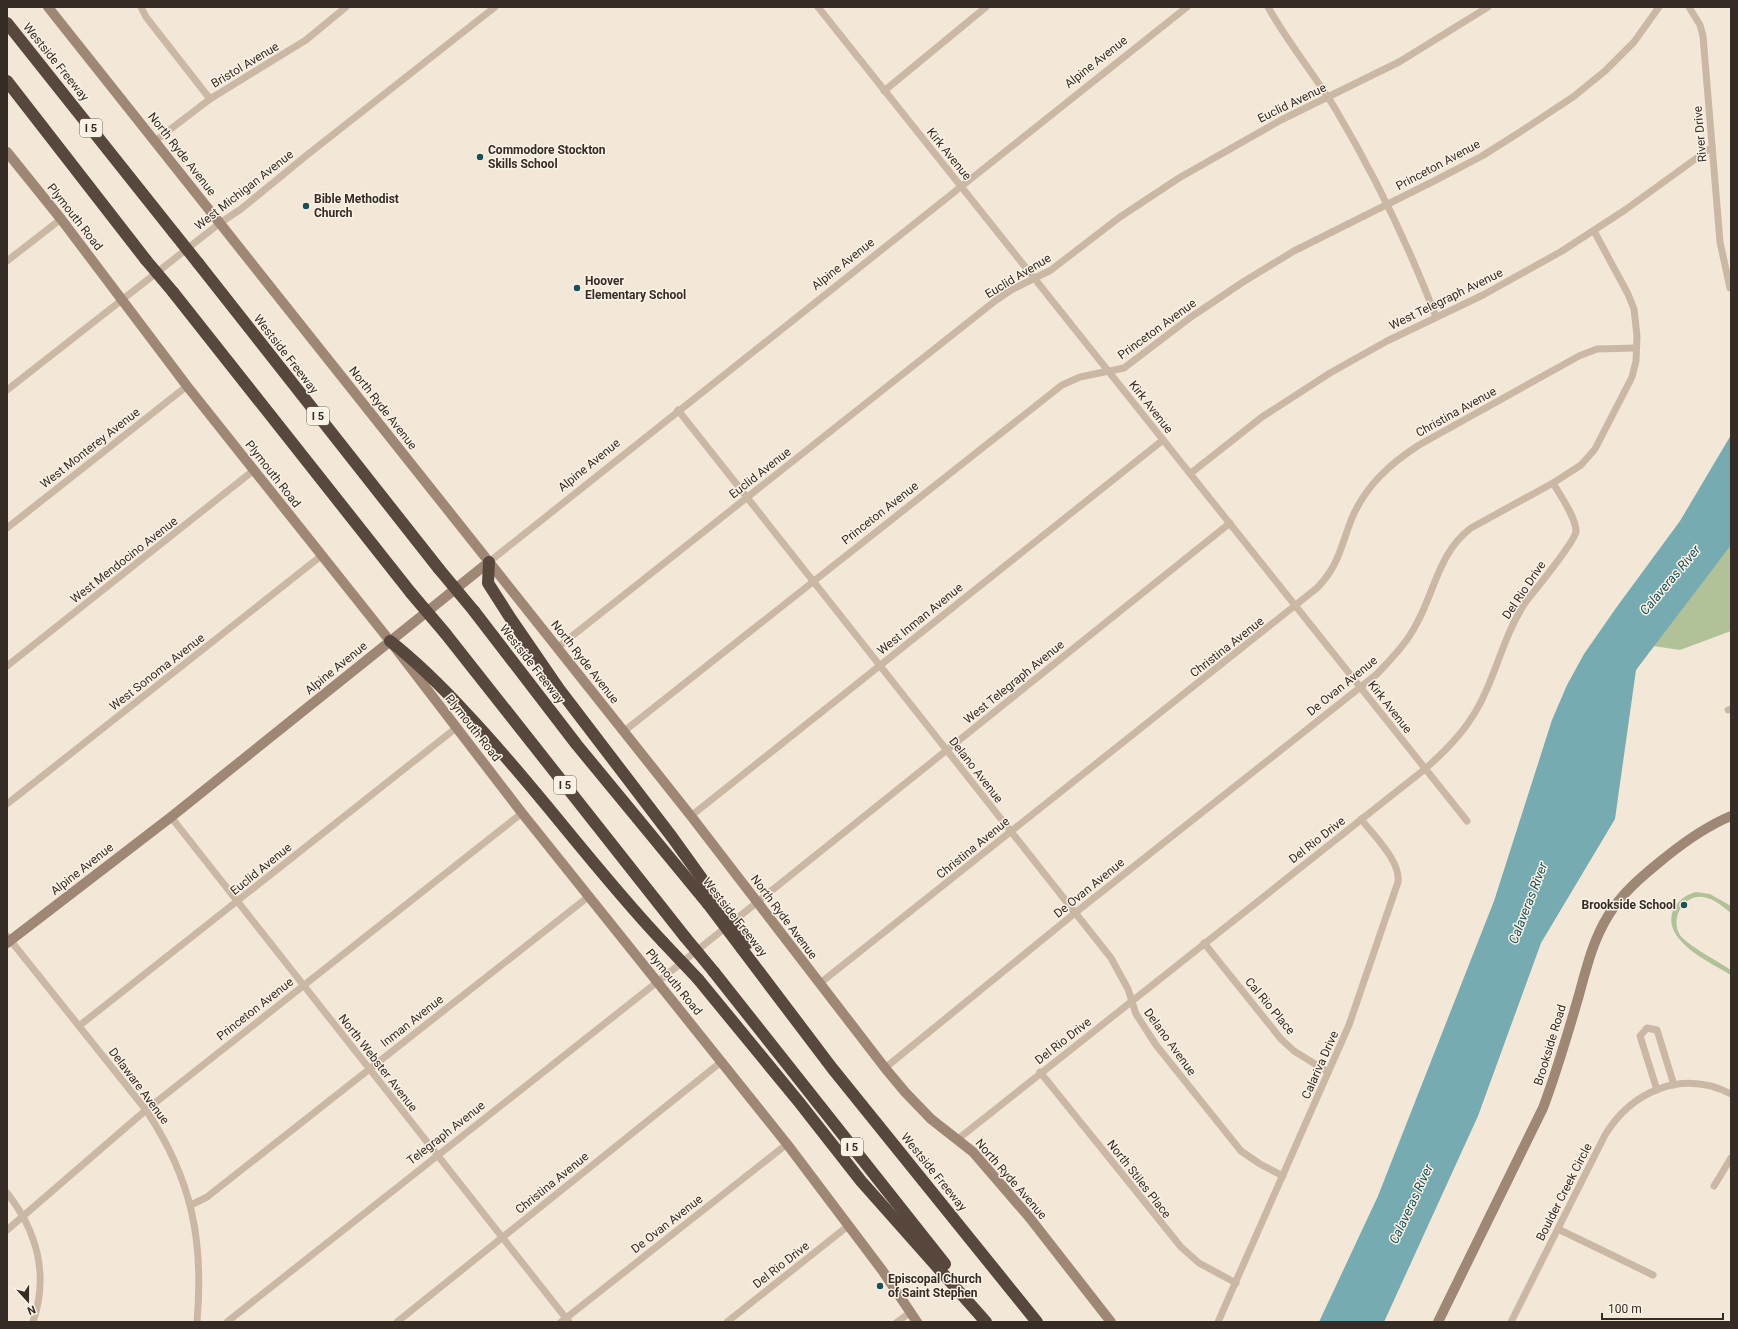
<svg xmlns="http://www.w3.org/2000/svg" width="1738" height="1329" viewBox="0 0 1738 1329" font-family="Roboto,sans-serif">
	<style>
		.green { fill: #b1c298 }
		.water { fill: #76abb1 }
		.lines { fill: none; stroke-linecap: round; stroke-linejoin: round }
		.street { stroke: #cbb8a4; stroke-width: 7 }
		.secondary { stroke: #9f8775; stroke-width: 10 }
		.highway { stroke: #57473c; stroke-width: 12 }
		.highway-bridge { stroke: #57473c; stroke-width: 12 }
		.poi-dot { fill: #195159; stroke: #faf2e5; stroke-width: 1.5 }
		.labels { text-anchor: middle; dominant-baseline: central; stroke-width: 3; stroke-linejoin: round; paint-order: stroke }
		.shield { fill: #faf2e5; stroke: #71675f; stroke-width: 1 }
		.shield-label { font-size: 11px; font-weight: bold; fill: #362c26 }
		.street-label { font-size: 12px; fill: #362c26; stroke: #faf2e5 }
		.poi-label { font-size: 12px; font-weight: bold; fill: #362c26; stroke: #faf2e5; text-anchor: start }
		.water-label { font-size: 13px; font-style: italic; fill: #195159; stroke: #faf2e5 }
	</style>
	<rect width="100%" height="100%" fill="#f3e8d8"/>
	<g class="green">
		<polygon points="1731,541 1731,631 1680,650 1653,646"/>
		<path d="M1696,892L1710,894L1731,906V913C1724,908 1716,900 1707,898C1686,891 1669,917 1680,935C1687,945 1719,962 1731,970V975C1710,962 1659,940 1674,908C1679,900 1687,894 1696,892Z"/>
	</g>
	<polygon class="water" points="1731,435 1731,545 1636,670 1615,819 1541,943 1478,1116 1384,1322 1319,1322 1378,1196 1494,901 1552,720 1567,685 1584,654 1616,608 1680,521"/>
	<g class="lines">
		<g class="street">
			<polyline points="141,7 146,17 210,99"/>
			<polyline points="818,7 1467,821"/>
			<path d="M1268,7C1288,43 1315,75 1336,110C1375,176 1409,246 1436,317"/>
			<polyline points="1689,7 1700,25 1703,36 1720,242 1730,288"/>
			<polyline points="884,91 986,7"/>
			<polyline points="155,141 210,99 306,40 346,7"/>
			<polyline points="7,261 61,219"/>
			<polyline points="7,390 220,223 241,209 307,155 495,7"/>
			<polyline points="678,410 1111,958 1128,989 1136,1014 1156,1045 1241,1151 1260,1164 1283,1176"/>
			<polyline points="1191,473 1262,417 1330,373 1387,341 1483,295 1562,251 1625,210 1712,147"/>
			<polyline points="7,528 187,386"/>
			<polyline points="489,562 1187,7"/>
			<polyline points="557,648 995,301 1011,290 1051,270 1120,217 1179,178 1281,120 1399,62 1488,7"/>
			<polyline points="7,666 254,470"/>
			<polyline points="1728,710 1731,709"/>
			<polyline points="623,732 1062,385 1080,377 1124,368 1191,317 1243,282 1294,251 1436,180 1482,156 1520,132 1573,97 1605,71 1634,42 1659,7"/>
			<polyline points="7,804 321,556"/>
			<polyline points="691,816 1163,440"/>
			<polyline points="171,817 569,1322"/>
			<path d="M7,936L146,1110C192,1179 204,1240 197,1322"/>
			<polyline points="1204,943 1281,1039 1294,1051 1328,1072"/>
			<path d="M819,984L1317,588C1339,566 1341,545 1352,518C1366,485 1391,463 1419,445L1579,356L1597,349L1636,348"/>
			<polyline points="79,1026 456,728"/>
			<path d="M885,1068L1075,913L1377,674C1392,658 1407,643 1417,623C1435,590 1439,552 1471,528L1553,483L1581,465L1595,449L1632,377L1636,361L1637,336L1634,309L1628,294L1594,231"/>
			<polyline points="1040,1072 1181,1247 1199,1263 1236,1283"/>
			<polyline points="1657,1090 1640,1036 1647,1028 1657,1030 1674,1085"/>
			<path d="M958,1139L1425,769C1451,746 1472,724 1486,691C1499,662 1507,630 1525,603C1535,590 1574,543 1576,532C1577,519 1560,495 1553,483"/>
			<polyline points="1714,1186 1731,1158"/>
			<path d="M7,1193C37,1231 49,1275 33,1322"/>
			<polyline points="191,1205 207,1197 588,897"/>
			<polyline points="1558,1229 1653,1275"/>
			<polyline points="7,1230 146,1110 522,813"/>
			<polyline points="227,1322 680,964 1230,523"/>
			<polyline points="397,1322 721,1062"/>
			<polyline points="561,1322 787,1144"/>
			<polyline points="727,1322 848,1226"/>
			<polyline points="897,1322 911,1312"/>
			<path d="M1218,1322L1349,1025L1398,882C1401,861 1373,835 1361,819"/>
			<path d="M1511,1322L1605,1135C1632,1091 1682,1069 1731,1094"/>
		</g>
		<g class="secondary">
			<polyline points="48,7 691,816 885,1068 905,1092 931,1119 973,1152 1029,1217 1111,1322"/>
			<polyline points="7,152 61,219 187,386 390,641 522,813 787,1144 882,1270 917,1322"/>
			<polyline points="7,943 171,817 489,562"/>
			<path d="M1438,1322L1543,1108C1557,1071 1568,1033 1579,995C1586,969 1593,940 1608,916C1623,891 1645,874 1667,856C1687,840 1707,826 1731,816"/>
		</g>
		<g class="highway">
			<polyline points="7,23 174,233"/>
			<polyline points="7,81 146,260"/>
			<polyline points="198,263 439,569"/>
			<polyline points="173,292 411,593"/>
			<polyline points="489,562 488,583 511,619 559,689 672,837 718,901"/>
			<polyline points="474,611 577,745 708,904"/>
			<polyline points="445,633 685,937"/>
			<path d="M390,641C418,663 443,688 467,714C536,787 594,869 663,942"/>
			<polyline points="742,949 832,1068 1037,1322"/>
			<polyline points="714,972 945,1264"/>
			<polyline points="698,979 799,1102 861,1181 986,1322"/>
		</g>
		<g class="highway-bridge">
			<polyline points="174,233 198,263"/>
			<polyline points="146,260 173,292"/>
			<polyline points="439,569 474,611"/>
			<polyline points="411,593 445,633"/>
			<polyline points="718,901 748,943"/>
			<polyline points="708,904 742,949"/>
			<polyline points="685,937 714,972"/>
			<polyline points="663,942 698,979"/>
		</g>
	</g>
	<g class="poi-dot">
		<circle cx="480" cy="157" r="4"/>
		<circle cx="306" cy="206" r="4"/>
		<circle cx="577" cy="288" r="4"/>
		<circle cx="1684" cy="905" r="4"/>
		<circle cx="880" cy="1286" r="4"/>
	</g>
	<g class="labels">
		<g class="shield">
			<rect x="80" y="119" width="22" height="18" rx="3"/>
			<rect x="307" y="407" width="22" height="18" rx="3"/>
			<rect x="554" y="776" width="22" height="18" rx="3"/>
			<rect x="841" y="1138" width="22" height="18" rx="3"/>
		</g>
		<g class="shield-label">
			<text x="91" y="128">I 5</text>
			<text x="318" y="416">I 5</text>
			<text x="565" y="785">I 5</text>
			<text x="852" y="1147">I 5</text>
		</g>
		<g class="street-label">
			<text transform="translate(56 62) rotate(51)">Westside Freeway</text>
			<text transform="translate(1096 62) rotate(-38)">Alpine Avenue</text>
			<text transform="translate(245 65) rotate(-31)">Bristol Avenue</text>
			<text transform="translate(1292 103) rotate(-26)">Euclid Avenue</text>
			<text transform="translate(1700 134) rotate(-95)">River Drive</text>
			<text transform="translate(182 154) rotate(52)">North Ryde Avenue</text>
			<text transform="translate(949 154) rotate(51)">Kirk Avenue</text>
			<text transform="translate(1438 165) rotate(-28)">Princeton Avenue</text>
			<text transform="translate(244 190) rotate(-38)">West Michigan Avenue</text>
			<text transform="translate(75 217) rotate(52)">Plymouth Road</text>
			<text transform="translate(843 264) rotate(-38)">Alpine Avenue</text>
			<text transform="translate(1018 276) rotate(-31)">Euclid Avenue</text>
			<text transform="translate(1446 299) rotate(-26)">West Telegraph Avenue</text>
			<text transform="translate(1157 329) rotate(-36)">Princeton Avenue</text>
			<text transform="translate(286 354) rotate(52)">Westside Freeway</text>
			<text transform="translate(1151 407) rotate(52)">Kirk Avenue</text>
			<text transform="translate(383 408) rotate(52)">North Ryde Avenue</text>
			<text transform="translate(1456 412) rotate(-29)">Christina Avenue</text>
			<text transform="translate(90 448) rotate(-38)">West Monterey Avenue</text>
			<text transform="translate(589 465) rotate(-39)">Alpine Avenue</text>
			<text transform="translate(760 473) rotate(-38)">Euclid Avenue</text>
			<text transform="translate(273 474) rotate(52)">Plymouth Road</text>
			<text transform="translate(880 513) rotate(-38)">Princeton Avenue</text>
			<text transform="translate(124 560) rotate(-38)">West Mendocino Avenue</text>
			<text transform="translate(1524 590) rotate(-56)">Del Rio Drive</text>
			<text transform="translate(920 619) rotate(-39)">West Inman Avenue</text>
			<text transform="translate(1227 647) rotate(-38)">Christina Avenue</text>
			<text transform="translate(585 662) rotate(52)">North Ryde Avenue</text>
			<text transform="translate(532 664) rotate(52)">Westside Freeway</text>
			<text transform="translate(336 668) rotate(-39)">Alpine Avenue</text>
			<text transform="translate(157 672) rotate(-38)">West Sonoma Avenue</text>
			<text transform="translate(1014 682) rotate(-39)">West Telegraph Avenue</text>
			<text transform="translate(1342 686) rotate(-39)">De Ovan Avenue</text>
			<text transform="translate(1390 707) rotate(52)">Kirk Avenue</text>
			<text transform="translate(473 728) rotate(52)">Plymouth Road</text>
			<text transform="translate(976 770) rotate(52)">Delano Avenue</text>
			<text transform="translate(1317 840) rotate(-38)">Del Rio Drive</text>
			<text transform="translate(973 848) rotate(-39)">Christina Avenue</text>
			<text transform="translate(82 869) rotate(-38)">Alpine Avenue</text>
			<text transform="translate(261 869) rotate(-39)">Euclid Avenue</text>
			<text transform="translate(1089 888) rotate(-39)">De Ovan Avenue</text>
			<text transform="translate(735 917) rotate(52)">Westside Freeway</text>
			<text transform="translate(784 917) rotate(53)">North Ryde Avenue</text>
			<text transform="translate(674 982) rotate(51)">Plymouth Road</text>
			<text transform="translate(1270 1006) rotate(50)">Cal Rio Place</text>
			<text transform="translate(255 1009) rotate(-38)">Princeton Avenue</text>
			<text transform="translate(412 1021) rotate(-38)">Inman Avenue</text>
			<text transform="translate(1063 1041) rotate(-38)">Del Rio Drive</text>
			<text transform="translate(1170 1042) rotate(54)">Delano Avenue</text>
			<text transform="translate(1550 1045) rotate(-73)">Brookside Road</text>
			<text transform="translate(378 1063) rotate(52)">North Webster Avenue</text>
			<text transform="translate(1320 1065) rotate(-66)">Calariva Drive</text>
			<text transform="translate(139 1086) rotate(53)">Delaware Avenue</text>
			<text transform="translate(446 1133) rotate(-38)">Telegraph Avenue</text>
			<text transform="translate(934 1172) rotate(51)">Westside Freeway</text>
			<text transform="translate(1011 1179) rotate(49)">North Ryde Avenue</text>
			<text transform="translate(1139 1179) rotate(52)">North Stiles Place</text>
			<text transform="translate(552 1183) rotate(-39)">Christina Avenue</text>
			<text transform="translate(1564 1192) rotate(-63)">Boulder Creek Circle</text>
			<text transform="translate(667 1224) rotate(-38)">De Ovan Avenue</text>
			<text transform="translate(781 1265) rotate(-38)">Del Rio Drive</text>
		</g>
		<g class="poi-label">
			<text x="488" y="150">Commodore Stockton<tspan x="488" dy="14">Skills School</tspan></text>
			<text x="314" y="199">Bible Methodist<tspan x="314" dy="14">Church</tspan></text>
			<text x="585" y="281">Hoover<tspan x="585" dy="14">Elementary School</tspan></text>
			<text x="1676" y="905" text-anchor="end">Brookside School</text>
			<text x="888" y="1279">Episcopal Church<tspan x="888" dy="14">of Saint Stephen</tspan></text>
		</g>
		<g class="water-label">
			<text transform="translate(1670 580) rotate(-50)">Calaveras River</text>
			<text transform="translate(1528 903) rotate(-69)">Calaveras River</text>
			<text transform="translate(1411 1204) rotate(-65)">Calaveras River</text>
		</g>
	</g>
	<rect width="1738" height="1329" fill="none" stroke="#362c26" stroke-width="16"/>
	<g transform="translate(28 1301) rotate(159)" stroke="#faf2e5" stroke-width="3" paint-order="stroke">
	<path d="M0-3L7 15L0 10L-7 15Z" fill="#362c26"/>
	<text y="-6" font-size="11" font-weight="bold" text-anchor="middle" fill="#362c26">N</text>
	</g>
	<path d="M1602 1313v6h121v-6" fill="none" stroke="#362c26" stroke-width="2"/>
	<text x="1608" y="1313" font-size="12" fill="#362c26" stroke="#faf2e5" stroke-width="3" paint-order="stroke">100 m</text>
</svg>
